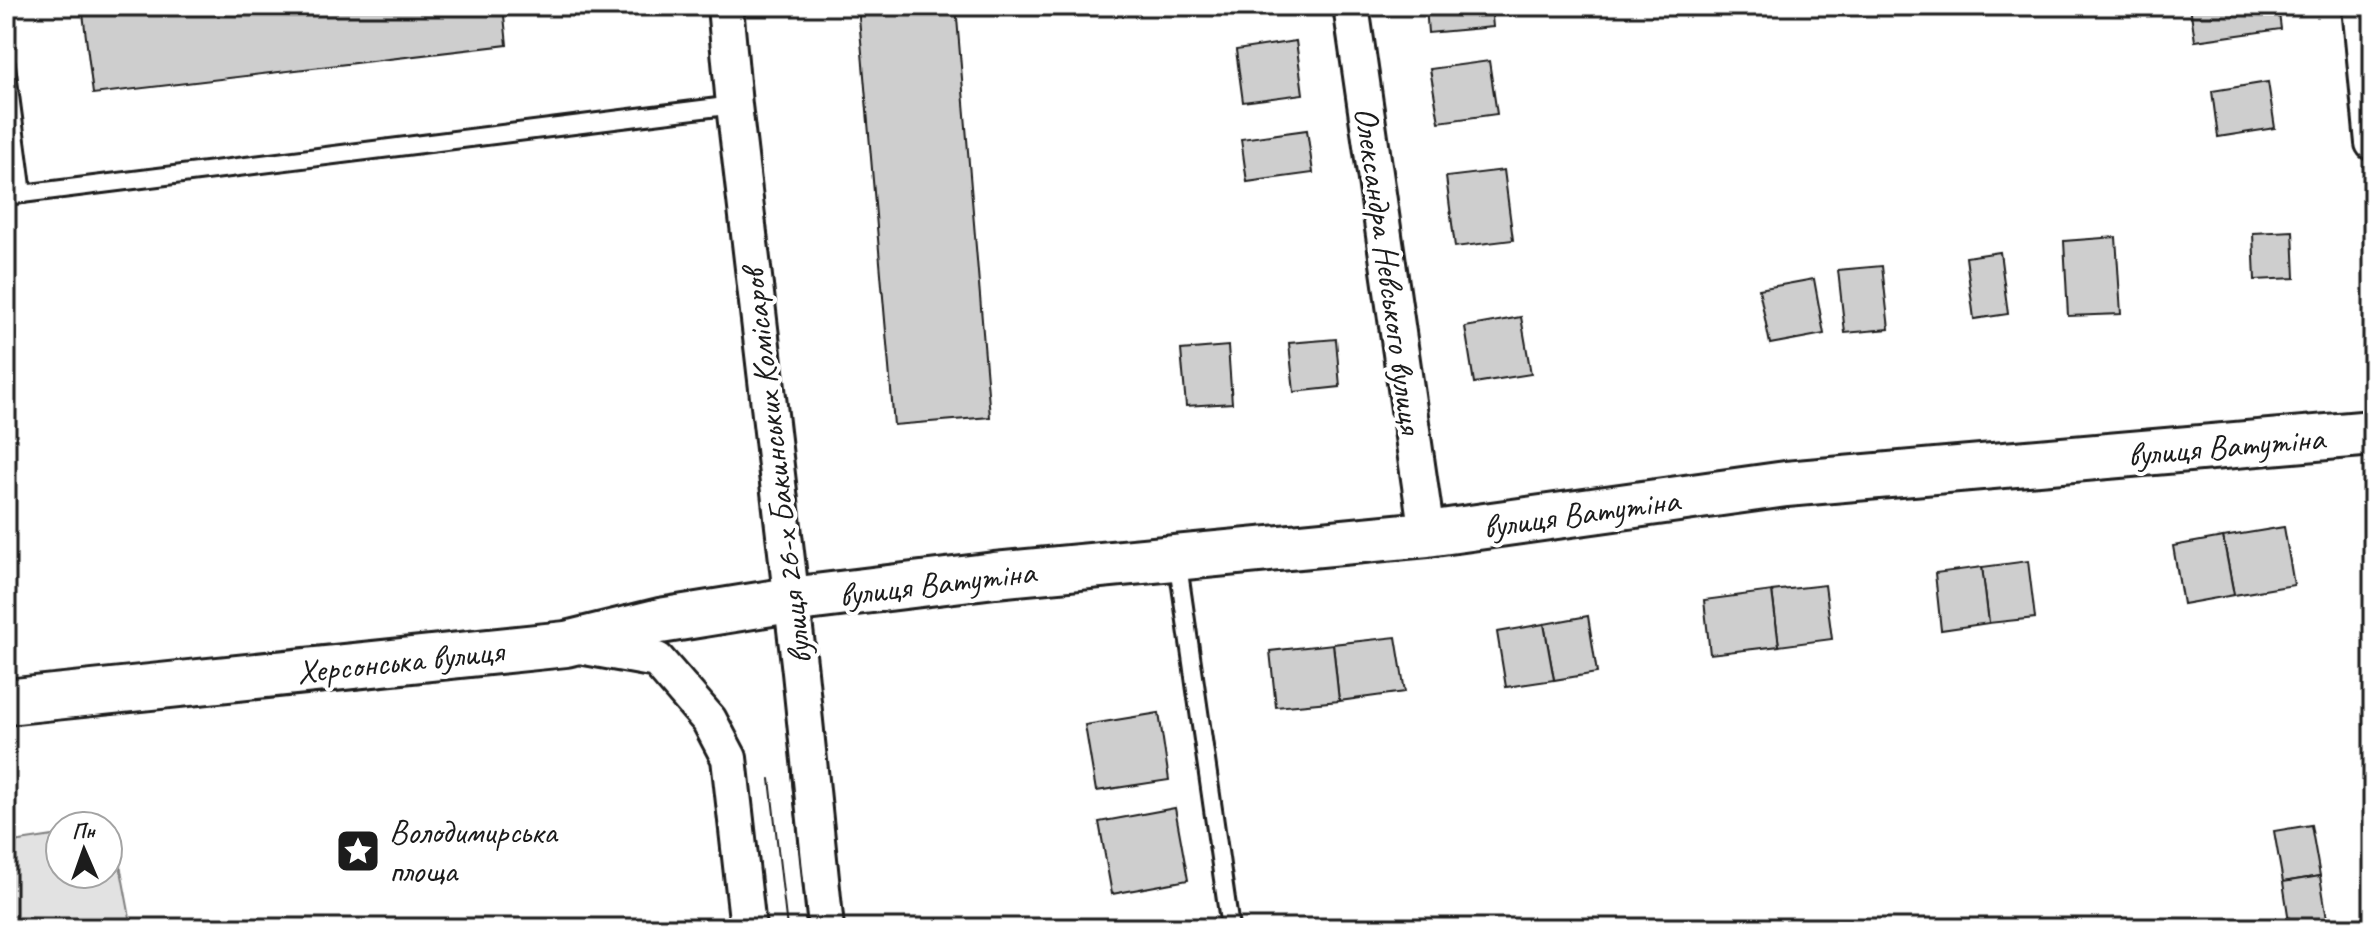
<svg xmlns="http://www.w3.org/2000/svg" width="2379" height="934" viewBox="0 0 2379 934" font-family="Caveat,sans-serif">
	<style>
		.green { fill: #e2e2e2; stroke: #7f7f7f; stroke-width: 2 }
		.building { fill: #cecece; stroke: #1c1c1c; stroke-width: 2 }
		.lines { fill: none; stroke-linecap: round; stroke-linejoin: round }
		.lane-casing { stroke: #1c1c1c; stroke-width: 22 }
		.street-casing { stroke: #1c1c1c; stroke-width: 40 }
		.secondary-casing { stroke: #1c1c1c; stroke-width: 50 }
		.lane { stroke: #fff; stroke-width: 16 }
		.street { stroke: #fff; stroke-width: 34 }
		.secondary { stroke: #fff; stroke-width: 44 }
		.tram { stroke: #1c1c1c; stroke-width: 2 }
		.labels { text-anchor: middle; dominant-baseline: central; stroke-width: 8; stroke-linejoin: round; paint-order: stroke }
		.street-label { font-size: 34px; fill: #1c1c1c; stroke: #fff }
		.poi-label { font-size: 34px; fill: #1c1c1c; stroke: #fff; text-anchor: start }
	</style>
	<rect width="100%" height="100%" fill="#fff"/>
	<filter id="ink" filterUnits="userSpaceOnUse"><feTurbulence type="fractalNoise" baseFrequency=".0125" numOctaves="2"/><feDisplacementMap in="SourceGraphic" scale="16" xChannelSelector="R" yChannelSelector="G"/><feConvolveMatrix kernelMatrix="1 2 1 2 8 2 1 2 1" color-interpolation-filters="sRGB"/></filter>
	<g filter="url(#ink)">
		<polygon class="green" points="113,828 132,928 6,928 6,843 60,835 60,874 108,874 108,829"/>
		<g class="building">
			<polygon points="140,6 503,6 507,45 93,94 83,13"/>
			<polygon points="858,6 956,6 990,417 894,425"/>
			<polygon points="1426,6 1491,6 1493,27 1428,33"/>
			<polygon points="2190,6 2278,6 2281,29 2195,41"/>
			<polygon points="1296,41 1303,94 1243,102 1236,50"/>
			<polygon points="1489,61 1497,114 1439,122 1430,69"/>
			<polygon points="2268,82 2275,128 2218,137 2212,91"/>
			<polygon points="1307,130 1313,173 1247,182 1241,139"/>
			<polygon points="1504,170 1513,240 1455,247 1446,177"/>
			<polygon points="2293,231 2295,278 2255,280 2253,233"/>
			<polygon points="2116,237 2121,314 2068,316 2064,241"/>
			<polygon points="2000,252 2008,314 1974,319 1966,257"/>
			<polygon points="1882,266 1889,329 1845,333 1838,270"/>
			<polygon points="1814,279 1824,334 1770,344 1759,289"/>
			<polygon points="1521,317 1531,374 1474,383 1465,327"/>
			<polygon points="1336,339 1340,387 1294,392 1289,343"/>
			<polygon points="1228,346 1232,403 1186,406 1181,350"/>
			<polygon points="2284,527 2294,585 2234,595 2223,537"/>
			<polygon points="2223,537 2234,595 2183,604 2173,546"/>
			<polygon points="2028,561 2035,618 1989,623 1982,567"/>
			<polygon points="1982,567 1989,623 1941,630 1935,573"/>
			<polygon points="1825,585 1832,639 1779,646 1772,591"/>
			<polygon points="1772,591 1779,646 1710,654 1704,600"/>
			<polygon points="1588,616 1597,673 1554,680 1544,624"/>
			<polygon points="1544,624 1554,680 1506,687 1497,632"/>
			<polygon points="1396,637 1405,692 1339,701 1333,644"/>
			<polygon points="1333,644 1339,701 1276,707 1270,651"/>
			<polygon points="1159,713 1169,780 1096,791 1085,725"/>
			<polygon points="1175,808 1188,880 1112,894 1099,822"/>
			<polygon points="2311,825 2320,876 2283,882 2274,831"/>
			<polygon points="2320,876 2328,925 2290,928 2283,882"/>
		</g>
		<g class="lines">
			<g class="lane-casing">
				<g id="lane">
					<polyline points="6,65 23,194"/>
					<polyline points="6,196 734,105"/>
					<polyline points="1177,558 1230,928"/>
				</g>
			</g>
			<g class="street-casing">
				<g id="street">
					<polyline points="725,6 734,105 800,672 826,928"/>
					<polyline points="1351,6 1427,534"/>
					<polyline points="2360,6 2373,143"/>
					<polyline points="574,645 657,660 709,720 729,758 748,928"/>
				</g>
			</g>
			<g class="secondary-casing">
				<polyline id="secondary" points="6,702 566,644 660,621 790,600 995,575 1427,534 1786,484 2373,433"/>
			</g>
			<use href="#lane" class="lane"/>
			<use href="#street" class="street"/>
			<use href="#secondary" class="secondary"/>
			<g class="tram">
				<polyline points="791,773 808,928"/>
				<polyline points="770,779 787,928"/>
			</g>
		</g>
	</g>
	<defs>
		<g id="sight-square" transform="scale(2.3)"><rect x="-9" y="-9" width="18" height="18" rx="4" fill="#1c1c1c" stroke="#fff"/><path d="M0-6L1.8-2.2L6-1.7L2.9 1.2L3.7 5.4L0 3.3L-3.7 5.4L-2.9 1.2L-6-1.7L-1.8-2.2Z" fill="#fff"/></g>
	</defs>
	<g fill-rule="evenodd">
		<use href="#sight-square" x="358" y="851"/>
	</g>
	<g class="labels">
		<g class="street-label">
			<text transform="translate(1389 270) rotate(82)">Олександра Невського вулиця</text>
			<text transform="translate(2226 446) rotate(-5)">вулиця Ватутіна</text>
			<text transform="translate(776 467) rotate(-97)">вулиця 26-х Бакинських Комісаров</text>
			<text transform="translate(1581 513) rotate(-8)">вулиця Ватутіна</text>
			<text transform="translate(937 583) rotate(-7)">вулиця Ватутіна</text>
			<text transform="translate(400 661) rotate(-6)">Херсонська вулиця</text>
		</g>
		<g class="poi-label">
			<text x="389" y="831">Володимирська<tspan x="389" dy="39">площа</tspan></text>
		</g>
	</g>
	<rect width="2379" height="934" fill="none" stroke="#fff" stroke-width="32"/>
	<rect x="16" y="16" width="2347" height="902" fill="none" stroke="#1c1c1c" stroke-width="3" filter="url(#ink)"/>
	<g transform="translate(84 850) rotate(358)"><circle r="38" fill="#ffffff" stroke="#a4a4a4" stroke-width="2"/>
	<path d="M0-6L14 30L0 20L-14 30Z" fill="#1c1c1c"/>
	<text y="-12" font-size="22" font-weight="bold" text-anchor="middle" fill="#1c1c1c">Пн</text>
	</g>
</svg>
